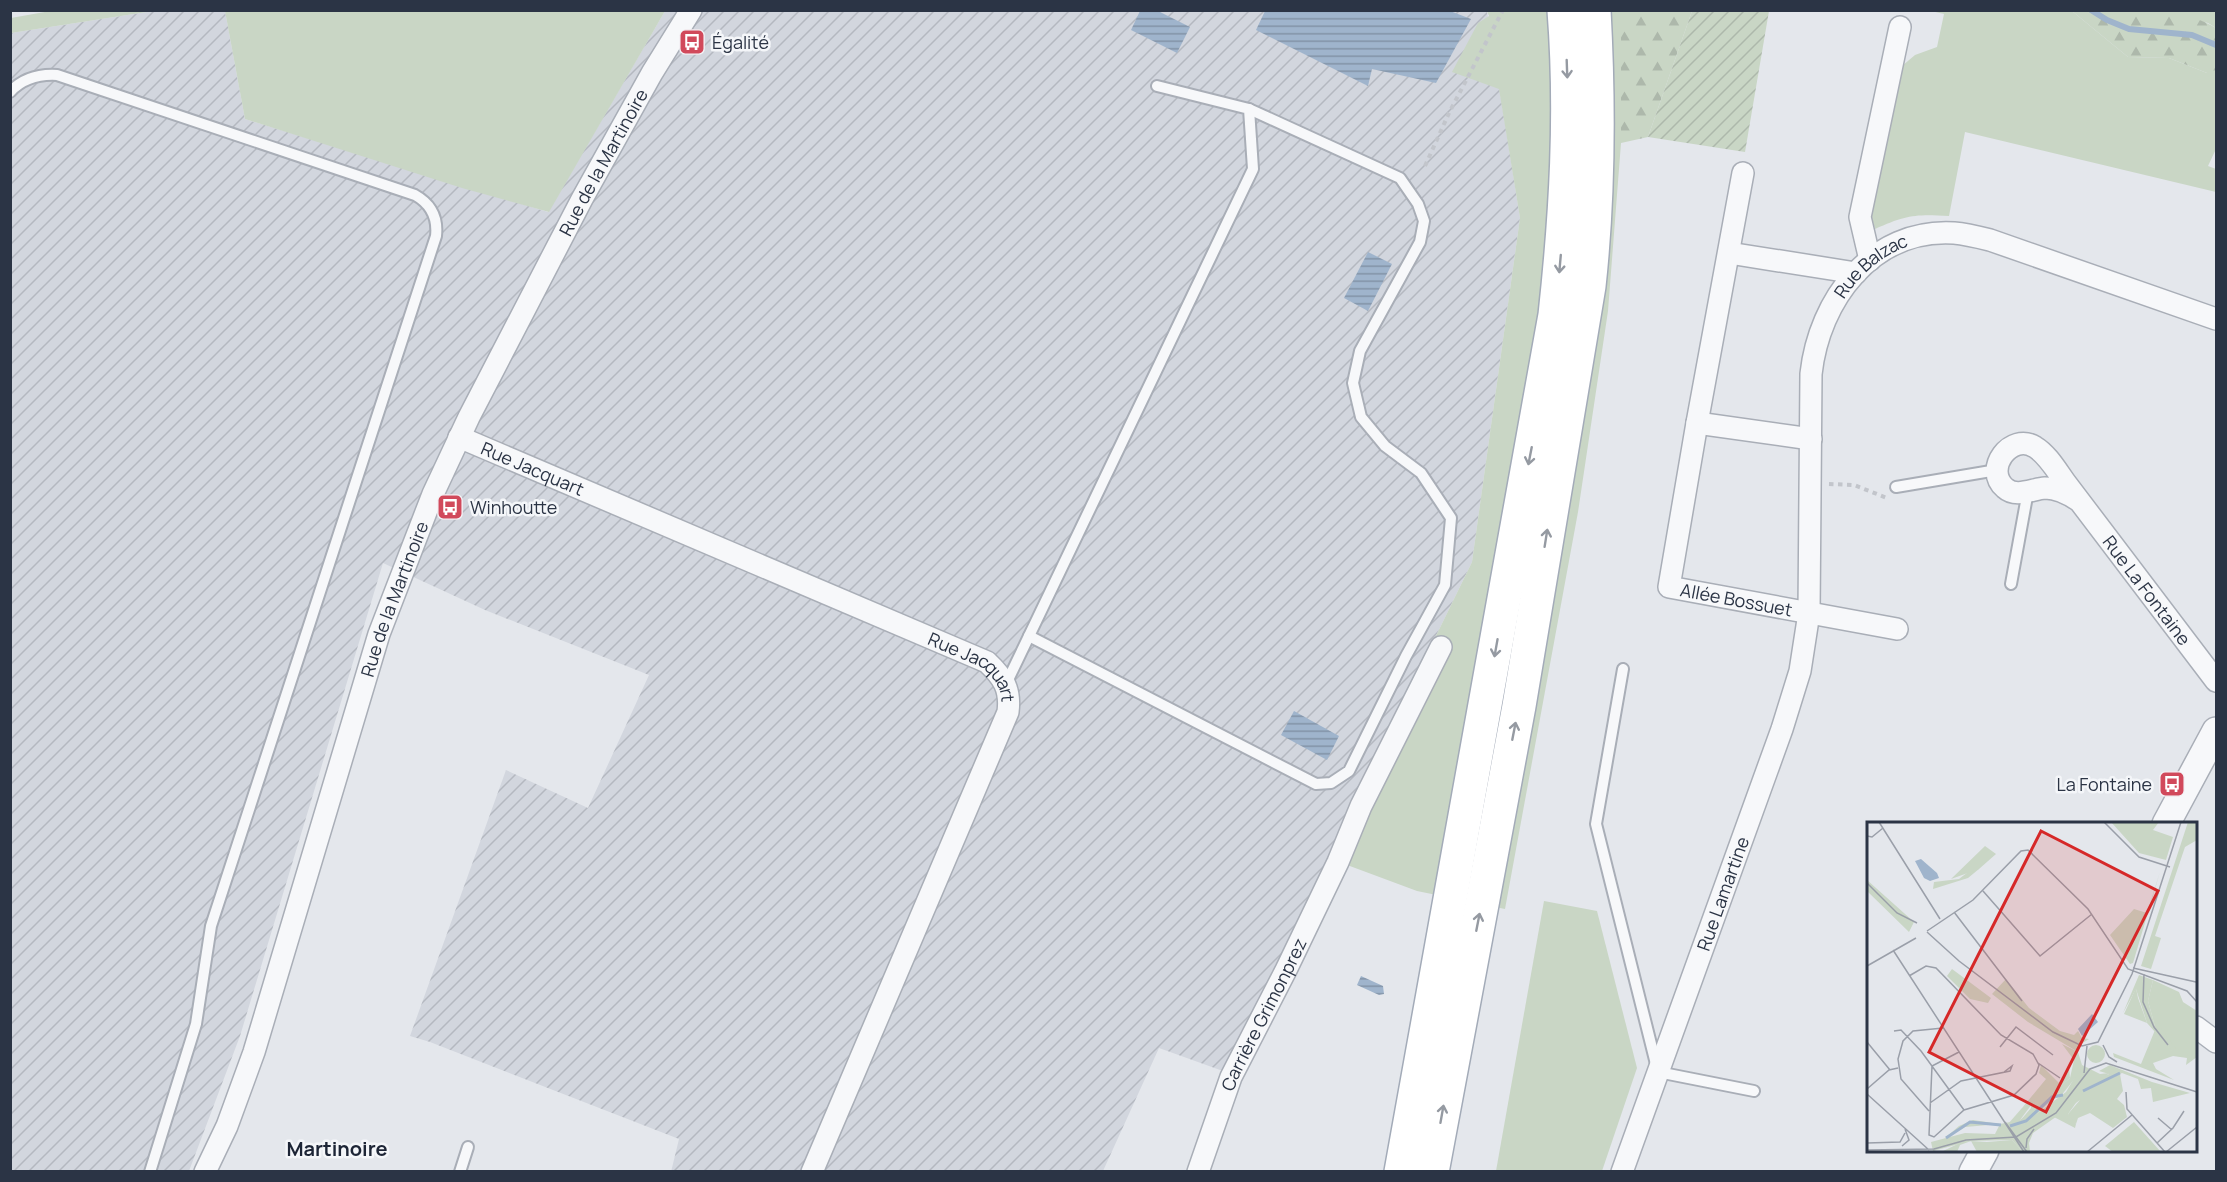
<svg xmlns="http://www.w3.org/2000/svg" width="2227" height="1182" viewBox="0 0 2227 1182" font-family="Manrope,sans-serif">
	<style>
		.industrial { fill: url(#industrial-furrows) }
		.grass { fill: #c9d6c5 }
		.forest { fill: url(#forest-firs) }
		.garden { fill: url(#garden-furrows) }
		.water { fill: url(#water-rules) }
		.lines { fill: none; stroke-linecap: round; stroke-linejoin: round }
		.stream { stroke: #9fb4cc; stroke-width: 6 }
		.service-casing { stroke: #a9aeb7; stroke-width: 14 }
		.minor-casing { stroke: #a9aeb7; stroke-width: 24 }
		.tertiary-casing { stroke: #a9aeb7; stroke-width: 30 }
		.primary-casing { stroke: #a3abb8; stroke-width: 36 }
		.path { stroke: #c2c5cb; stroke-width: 4; stroke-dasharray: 4.5 4.5; stroke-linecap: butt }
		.service { stroke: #f7f8fa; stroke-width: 10 }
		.minor { stroke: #f7f8fa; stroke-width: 21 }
		.tertiary { stroke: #f7f8fa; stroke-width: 27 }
		.primary { stroke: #fff; stroke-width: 33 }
		.oneway { stroke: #959aa2 }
		.labels { text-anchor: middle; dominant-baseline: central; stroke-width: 5; stroke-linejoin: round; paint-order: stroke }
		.poi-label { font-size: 18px; fill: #2b3445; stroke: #f4f6f9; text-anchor: start }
		.street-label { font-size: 18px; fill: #2b3445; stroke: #f4f6f9 }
		.neighbourhood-label { font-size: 20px; font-weight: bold; fill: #1d2536; stroke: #f4f6f9 }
		.inset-river { fill: none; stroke: #9fb4cc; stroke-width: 3 }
		.inset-road { fill: none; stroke: #9a9fa9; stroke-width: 1.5 }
		.view { fill: #d62828; fill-opacity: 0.15; stroke: #d62828; stroke-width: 3 }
		.inset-edge { fill: none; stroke: #2b3445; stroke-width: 3 }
	</style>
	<defs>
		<pattern id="industrial-furrows" width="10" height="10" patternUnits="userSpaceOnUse" patternTransform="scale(1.5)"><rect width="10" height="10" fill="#d2d6de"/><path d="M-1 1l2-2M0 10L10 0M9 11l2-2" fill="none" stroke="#b4b8c0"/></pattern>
		<pattern id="forest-firs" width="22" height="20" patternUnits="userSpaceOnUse" patternTransform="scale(1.5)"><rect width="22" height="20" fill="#c9d6c5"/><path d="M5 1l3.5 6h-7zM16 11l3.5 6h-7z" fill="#adb8ab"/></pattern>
		<pattern id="garden-furrows" width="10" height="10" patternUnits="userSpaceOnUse" patternTransform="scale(1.5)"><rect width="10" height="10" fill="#c9d6c5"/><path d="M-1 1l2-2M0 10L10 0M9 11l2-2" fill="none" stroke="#adb8ab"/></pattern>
		<pattern id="water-rules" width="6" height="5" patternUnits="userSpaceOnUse" patternTransform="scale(1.5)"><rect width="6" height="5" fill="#9fb4cc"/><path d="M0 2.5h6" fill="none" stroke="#8293a7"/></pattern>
	</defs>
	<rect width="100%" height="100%" fill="#e4e7ec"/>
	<polygon class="industrial" points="153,11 225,11 245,119 548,212 665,11 1487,11 1520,218 1472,562 1358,796 1234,1075 1159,1048 1103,1171 671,1172 679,1139 430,1042 410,1036 506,770 588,808 649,675 485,610 383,563 240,1036 189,1171 11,1172 11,33"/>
	<g class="grass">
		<polygon points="56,10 153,10 153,11 11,33 11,18"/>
		<polygon points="225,11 225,10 665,11 549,212 462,188 245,119"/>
		<polygon points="1487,11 1621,11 1622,28 1621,143 1608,311 1578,512 1505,909 1417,891 1331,859 1358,796 1472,562 1520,218 1499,89 1452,72 1478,23 1489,16"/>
		<path d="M1931,11H2072L2128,57L2169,58L2207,73H2216V149L2208,166L2216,169V192L1965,132L1949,216C1915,214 1906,215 1875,229L1870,211L1902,66L1915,55L1937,47L1944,14Z"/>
		<polygon points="2156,11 2216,11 2216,28 2208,23"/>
		<polygon points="1544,901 1597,911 1637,1068 1602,1171 1496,1171"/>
	</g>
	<g class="forest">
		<polygon points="1621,11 1692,11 1648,137 1621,143"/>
		<path d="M2072,11C2116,10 2178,5 2216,28V73H2207L2169,58L2128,57Z"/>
	</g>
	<polygon class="garden" points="1692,11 1769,11 1745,152 1648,137"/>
	<g class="water">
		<polygon points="1140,11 1158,11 1190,27 1177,53 1131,30"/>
		<polygon points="1450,11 1471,19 1436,83 1372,69 1368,86 1256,30 1265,11"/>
		<polygon points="1368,252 1392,264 1368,311 1344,298"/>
		<polygon points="1294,711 1339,736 1327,760 1281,735"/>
		<polygon points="1361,976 1383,986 1384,994 1379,995 1357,985"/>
	</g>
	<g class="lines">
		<polyline class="stream" points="2091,10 2107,20 2129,29 2192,35 2216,45"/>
		<g class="service-casing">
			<g id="service">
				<path d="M10,92C23,78 39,74 57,75L415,195C431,204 438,218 436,236L211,926L196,1024L150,1172"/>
				<polyline points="1896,487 1997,470"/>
				<polyline points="2011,584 2028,491"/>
				<polyline points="1029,636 1316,784 1331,783 1349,771 1406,656 1445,585 1451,518 1421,473 1385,446 1361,417 1353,383 1360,351 1420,242 1424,221 1418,204 1400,178 1249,109"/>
				<polyline points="1623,669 1596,824 1658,1072 1754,1091"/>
				<polyline points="1006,684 1253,169 1249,109 1157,86"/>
				<polyline points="460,1172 468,1147"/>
			</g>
		</g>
		<g class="minor-casing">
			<g id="minor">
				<path id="s1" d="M1743,173L1697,423L1669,587L1897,629"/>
				<polyline points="1729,253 1856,273"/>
				<polyline points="1870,260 1860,217 1900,27"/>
				<polyline points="1697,423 1811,439"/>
				<path id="s2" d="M459,437L987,662C1003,677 1011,689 1008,712L812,1172"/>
				<path id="s3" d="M2079,501C2069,494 2058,488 2045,488C2032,489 2016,498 2005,488C1983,469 2011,432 2035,447C2047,454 2057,471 2065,482L2216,681"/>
				<polyline points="2196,1027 2216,1042"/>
				<path id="s4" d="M205,1172L227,1126L254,1052L379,634L433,494L469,417L582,199L652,73L691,10"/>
				<path id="s5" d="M1198,1172L1231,1077L1286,970L1338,862L1361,806L1441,647"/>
				<path id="s6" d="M1622,1172L1782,729L1800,671L1809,613L1811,374C1819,300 1872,228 1954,233C1966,234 1978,237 1990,240L2216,319"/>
			</g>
		</g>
		<g class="tertiary-casing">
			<g id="tertiary">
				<polyline points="2166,824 2216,731"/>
				<polyline points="1973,1172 1985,1150"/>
			</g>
		</g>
		<g class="primary-casing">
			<g id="primary">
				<path d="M1401,1172L1555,315C1566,214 1572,113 1564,10"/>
				<path d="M1432,1172L1519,706L1589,286C1599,194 1599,103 1594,10"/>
			</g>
		</g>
		<g class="path">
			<polyline points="1425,166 1449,113 1503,10"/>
			<polyline points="1829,484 1854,485 1887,498"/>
		</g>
		<use href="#service" class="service"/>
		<use href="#minor" class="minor"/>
		<use href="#tertiary" class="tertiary"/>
		<use href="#primary" class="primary"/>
	</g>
	<defs><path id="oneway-shaft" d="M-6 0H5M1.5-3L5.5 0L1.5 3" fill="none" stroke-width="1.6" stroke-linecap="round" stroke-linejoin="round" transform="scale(1.5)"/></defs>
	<g class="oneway">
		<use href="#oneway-shaft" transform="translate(1567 69) rotate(88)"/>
		<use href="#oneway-shaft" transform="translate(1560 264) rotate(95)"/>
		<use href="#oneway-shaft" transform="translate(1530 456) rotate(101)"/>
		<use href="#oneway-shaft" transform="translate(1546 538) rotate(-81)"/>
		<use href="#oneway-shaft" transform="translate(1496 648) rotate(100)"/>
		<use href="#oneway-shaft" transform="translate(1514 731) rotate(-79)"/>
		<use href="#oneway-shaft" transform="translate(1478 922) rotate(-79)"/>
		<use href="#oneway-shaft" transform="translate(1442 1114) rotate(-80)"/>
	</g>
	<defs>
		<g id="bus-square" transform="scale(1.35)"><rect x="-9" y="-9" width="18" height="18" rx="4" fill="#d1495b" stroke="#f4f6f9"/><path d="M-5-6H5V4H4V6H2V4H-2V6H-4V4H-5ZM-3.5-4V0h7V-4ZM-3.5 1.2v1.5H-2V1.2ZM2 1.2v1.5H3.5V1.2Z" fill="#fff"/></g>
	</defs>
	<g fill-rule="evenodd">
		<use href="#bus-square" x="692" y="42"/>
		<use href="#bus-square" x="450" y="507"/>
		<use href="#bus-square" x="2172" y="784"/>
	</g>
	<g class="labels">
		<g class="poi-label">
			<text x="712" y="42">Égalité</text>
			<text x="470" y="507">Winhoutte</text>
			<text x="2152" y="784" text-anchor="end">La Fontaine</text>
		</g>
		<g class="street-label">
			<text stroke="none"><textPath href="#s4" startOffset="1089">Rue de la Martinoire</textPath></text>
			<text stroke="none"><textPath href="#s6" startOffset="958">Rue Balzac</textPath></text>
			<text stroke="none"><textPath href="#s2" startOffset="80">Rue Jacquart</textPath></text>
			<text stroke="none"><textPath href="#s3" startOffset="334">Rue La Fontaine</textPath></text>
			<text stroke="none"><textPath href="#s4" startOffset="604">Rue de la Martinoire</textPath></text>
			<text stroke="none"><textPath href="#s1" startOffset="489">Allée Bossuet</textPath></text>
			<text stroke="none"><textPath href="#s2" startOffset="566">Rue Jacquart</textPath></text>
			<text stroke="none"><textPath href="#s6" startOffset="296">Rue Lamartine</textPath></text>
			<text stroke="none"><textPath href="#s5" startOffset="171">Carrière Grimonprez</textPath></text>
		</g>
		<g class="neighbourhood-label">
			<text x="337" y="1148">Martinoire</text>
		</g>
	</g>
	<g transform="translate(1867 822)">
		<rect width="330" height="330" fill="#e4e7ec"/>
		<path d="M244,0H292L286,8L306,15L299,38L272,31ZM321,0H330V18L318,25L288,114L294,116L284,147L274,144ZM105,47H112L101,56L66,67L67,60L92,57ZM293,50L266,141L263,142L243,113L267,87L280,91ZM0,58L47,100L42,110L0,69ZM85,147L124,176L121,181L103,177L80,154ZM139,157L162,186L193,209L207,213L211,209L215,216L222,217L214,222L211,230L161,200L125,172ZM286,158L312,170L316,180L330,189V235L319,243L320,236L306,234L286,241L289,247L307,258L247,235L246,231L274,242L288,208L305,229L289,208L281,179ZM269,166L271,176L280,201L257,192ZM220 232a9 9 0 1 1 18 0a9 9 0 1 1-18 0ZM174,243L192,261L202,245L203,256L153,299L164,286L163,280L155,286L179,257L172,251ZM215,243L233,252L242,251L232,262L253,252L256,269L250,277L257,283L260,295L246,306L223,291L211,296L209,302L203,298L201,292L213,278L166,311L162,321L163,330H156L145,318L103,319L66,329L64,320L98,311L128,312L133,302L164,296L199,270ZM267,300L294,330H246L238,324Z" fill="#c9d6c5"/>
		<path d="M118,24L129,32L112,47L84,57ZM272,153L286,158L281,179L289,208L294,206L309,227L305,229L280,201L269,167L256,191ZM195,222L211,230L215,243L213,250L193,275L186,277L159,302L144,305L141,302L155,286L164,279L165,282L153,298L203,256L207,238ZM243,243L285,260L323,271L286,280L284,266L274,267L271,257L255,251L232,262L233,256L242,252L232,249ZM216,271L201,292L209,302L208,306L187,295L209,272ZM106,298L133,302L98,305L77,317L92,304ZM145,318L156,330H110L104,319L93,323L90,330H74L95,320L103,319L120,320Z" fill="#c9d6c5"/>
		<path d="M54,37L70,51L72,56L63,59L57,56L48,39ZM225,192L231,200L215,214L211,207Z" fill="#9fb4cc"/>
		<path class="inset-river" d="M216,269L253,251M143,304L159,299L185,275L196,273M79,316L103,300L134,303"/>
		<path class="inset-road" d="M12,0L73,97M237,0L272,35L303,45M0,14L5,15L16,6M0,61L30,91L50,101M116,69L173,134L225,92M87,90L155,179M60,109L106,78L154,29L161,28L221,87L261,147L320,169L330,180M60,110L92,139L186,210L215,224L231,220L265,152L314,0M26,128L157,330M0,144L49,116M266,146L329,160M277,152L276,180L287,205L301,223M42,154L59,144L69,146L134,213L166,232L172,243L169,252L147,273L97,288L67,315L62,313L65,244L92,230M27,209L34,208L54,229L97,288M0,220L23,248M236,223L242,235L250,240M133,225L149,205L186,233M171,241L193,256M217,251L220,224M0,267L22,248L31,246M259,270L260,287L298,330M0,272L62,328M63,281L94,259L143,249L145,244L137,250M62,289L34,257L31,237L36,219L46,209L76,206M291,296L305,308M138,300L160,330M0,321L33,320L38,311M290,321L306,306L317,289M35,324L42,318L38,307M159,326L160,317L167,307M0,328L67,327L99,318L149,315L189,291L223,247L239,241L330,270M220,330L265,293M299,330L330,305"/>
		<path class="view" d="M174,9L291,69L179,290L62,230Z"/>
		<rect width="330" height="330" class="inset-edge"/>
	</g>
	<rect width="2227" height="1182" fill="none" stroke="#2b3445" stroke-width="24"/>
</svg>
